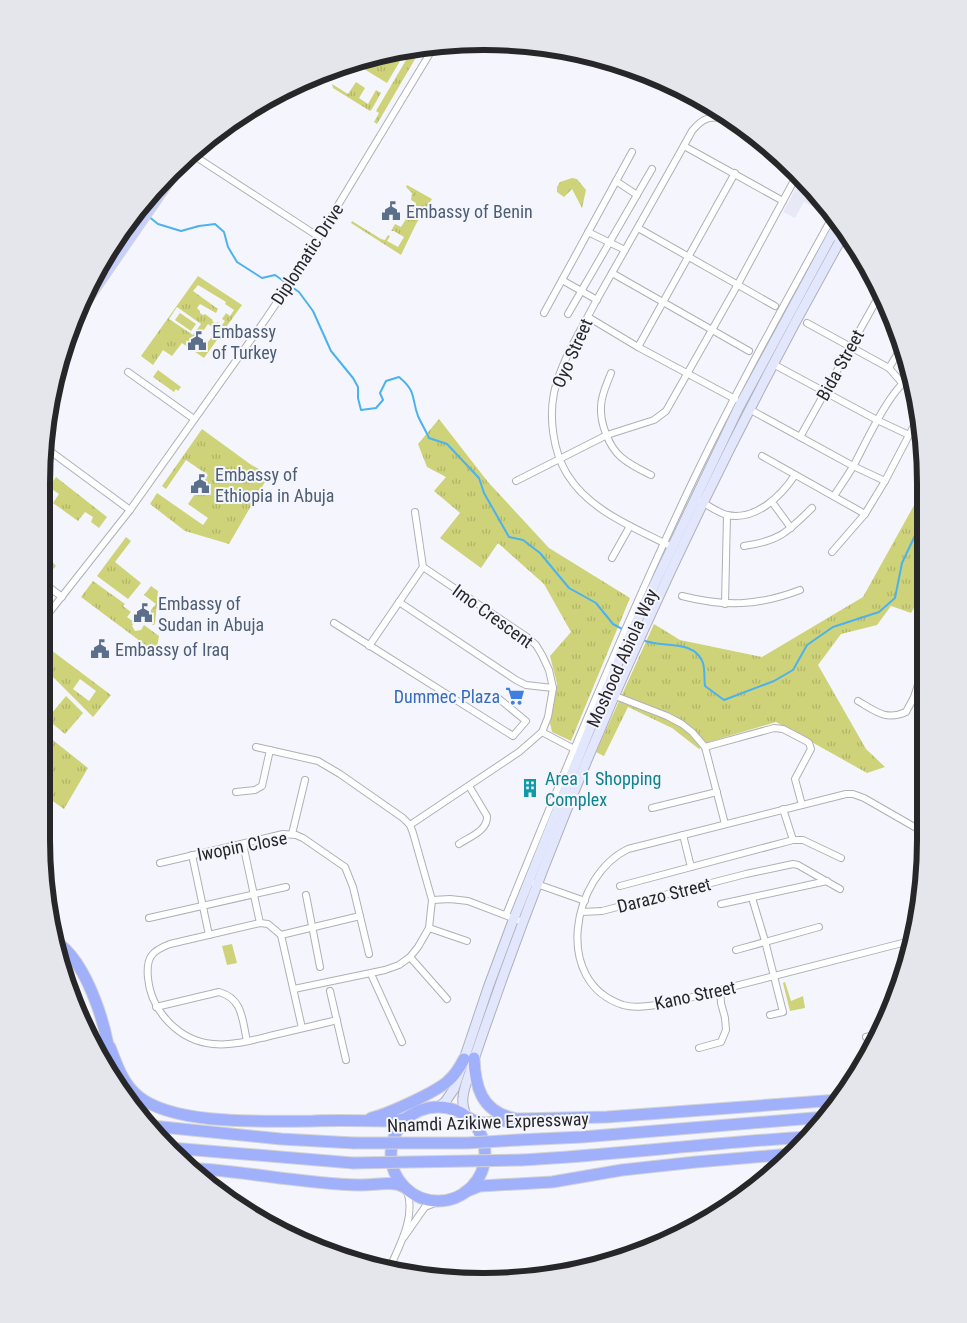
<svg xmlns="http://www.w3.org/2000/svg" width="967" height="1323" viewBox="0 0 967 1323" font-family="'Roboto Condensed',sans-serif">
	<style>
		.built { fill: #e8e9f7 }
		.grass { fill: url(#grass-tufts); fill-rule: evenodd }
		.forest { fill: url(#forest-firs) }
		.garden { fill: #ced278 }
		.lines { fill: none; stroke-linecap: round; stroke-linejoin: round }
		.stream { stroke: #4bb2ef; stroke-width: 2 }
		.street-casing { stroke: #afb0b7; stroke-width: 8 }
		.secondary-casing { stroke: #afb0b7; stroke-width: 11 }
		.primary-casing { stroke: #d4d4d4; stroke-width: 12 }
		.highway-casing { stroke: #d4d4d4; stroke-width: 13 }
		.street { stroke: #fff; stroke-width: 6 }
		.secondary { stroke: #e3e7fe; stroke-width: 9 }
		.primary { stroke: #c7d0fd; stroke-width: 10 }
		.highway { stroke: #a1b0fb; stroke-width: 11 }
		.highway-bridge-casing { stroke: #d4d4d4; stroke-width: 13; stroke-linecap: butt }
		.highway-bridge { stroke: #a1b0fb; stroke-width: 11 }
		.labels { text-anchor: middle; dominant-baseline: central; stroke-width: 4; stroke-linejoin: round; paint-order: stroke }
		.service-label { font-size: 18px; fill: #4e5e75; stroke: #f5f6fd; text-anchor: start }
		.street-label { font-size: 18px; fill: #27272a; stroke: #f5f6fd }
		.shop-label { font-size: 18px; fill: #366cbe; stroke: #f5f6fd; text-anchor: end }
		.culture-label { font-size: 18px; fill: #0d838f; stroke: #f5f6fd; text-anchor: start }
		.rim { fill: none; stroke: #27272a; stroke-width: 6 }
	</style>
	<defs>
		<pattern id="grass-tufts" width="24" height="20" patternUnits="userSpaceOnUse" patternTransform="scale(1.25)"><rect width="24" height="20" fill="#ced278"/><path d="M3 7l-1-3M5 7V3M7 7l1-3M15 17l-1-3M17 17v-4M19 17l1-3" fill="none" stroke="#b1b468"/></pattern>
		<pattern id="forest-firs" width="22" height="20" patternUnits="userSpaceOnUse" patternTransform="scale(1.25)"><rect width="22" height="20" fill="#ced278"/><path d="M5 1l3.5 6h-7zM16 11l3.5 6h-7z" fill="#b1b468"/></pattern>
	</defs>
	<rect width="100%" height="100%" fill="#f5f6fd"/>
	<polygon class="built" points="801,179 832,212 829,215 804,202 795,218 783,212"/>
	<g class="grass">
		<polygon points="412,50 418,54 377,124 374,122 379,113 376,111"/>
		<polygon points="397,52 403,56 387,83 364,69 371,56"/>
		<polygon points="356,82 365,88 359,98 368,104 376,90 381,93 372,109 370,111 333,88 332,84 348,94"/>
		<polygon points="407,185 432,199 416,224 401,255 351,223 352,221 381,239 385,240 388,235 390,236 387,241 398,247 404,237 394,231 391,231 395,224 401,227 416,203 411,200 412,193 406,187"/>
		<path d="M198,276L242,305L204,358L182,343L172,356L163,350L153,365L141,356ZM198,285L226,302L225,304L234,310L230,316L226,313L222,319L225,321L222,325L217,322L216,324L212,321L213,320L205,314L203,315L200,313V311L197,308L200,304L216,313L218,309L193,291ZM177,307L201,324L193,335L169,319ZM208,324L217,330L204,347L196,341Z"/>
		<polygon points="158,370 181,387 178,391 176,389 174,392 153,377"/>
		<polygon points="439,419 488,482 549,548 630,598 571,741 552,732 550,723 557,684 550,656 571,632 544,584 498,543 481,568 440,538 460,513 434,491 446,477 427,467 418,444"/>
		<polygon points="202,429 250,464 269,475 229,544 185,531 150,504 157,493 203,525 208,518 188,504 208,475 186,460 166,489 162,486"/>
		<polygon points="56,477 107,517 99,528 91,522 93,517 85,512 78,521 53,503 59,494 49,487"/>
		<polygon points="922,491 923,592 911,613 891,606 877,625 841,634 818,665 866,749 885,767 867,773 776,722 709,742 699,749 672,728 628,707 604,756 596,752 654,624 680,640 762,657 863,597"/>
		<polygon points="126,537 131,541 115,562 141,583 128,599 97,576"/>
		<polygon points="50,549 51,552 49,558 56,566 51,571 49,569 47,571 41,566 41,552 46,555"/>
		<polygon points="93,581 125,604 123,606 131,612 127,617 134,622 132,626 135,631 141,630 144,625 159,636 156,653 81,597"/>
		<polygon points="151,586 158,591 155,624 153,625 145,617 156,604 144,595"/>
		<path d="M43,644L111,695L93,717L41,665V647ZM80,679L96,691L89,701L73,689Z"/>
		<polygon points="66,696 83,713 65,734 47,719"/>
		<polygon points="44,733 88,768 64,809 41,793 41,778 46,772 41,768 43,760 41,759 41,736"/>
	</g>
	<polygon class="forest" points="572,178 577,179 586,190 582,208 572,189 564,197 557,192 557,187 560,182"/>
	<g class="garden">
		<polygon points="180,313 196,324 191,331 175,320"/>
		<polygon points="232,944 237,963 227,965 222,946"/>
		<polygon points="785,982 791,1001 803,996 805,1008 790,1011 783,983"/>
	</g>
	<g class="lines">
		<g class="stream">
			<path d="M148,216L158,224L181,231L199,226L215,224L224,232L228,247L237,262L262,278L275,275L299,292L313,311L331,351L353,378L358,387V398L361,410L376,408L383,400L380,393L386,381L399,377C417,392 411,397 418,416C421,423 426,431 429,438L447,444L479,478L484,493L509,537L523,540L540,553L569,588L596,603L613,624L624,630"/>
			<path d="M643,640C661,649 694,638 703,663C705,669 704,679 705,686L724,700L774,681L793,670L807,645L833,627L879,612L895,598L902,563L919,527L923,525"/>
		</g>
		<g class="street-casing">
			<g id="street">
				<polyline points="684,146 783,201"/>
				<polyline points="193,155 319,237"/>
				<polyline points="616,181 637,195"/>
				<polyline points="638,228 775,306"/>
				<polyline points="588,232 625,250"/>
				<polyline points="612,273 749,351"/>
				<polyline points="562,280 597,300"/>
				<polyline points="544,313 632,152"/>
				<polyline points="568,314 652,169"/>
				<polyline points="588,317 638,347 735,399"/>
				<polyline points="807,323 889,368 902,383"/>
				<polyline points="638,347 735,173"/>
				<polyline points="773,364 877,420 909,435"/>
				<polyline points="889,368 901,348"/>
				<polyline points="128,372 194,419"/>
				<path d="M611,373C607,384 601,395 601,407C600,423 609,447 621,457C630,465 641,470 651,475"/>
				<polyline points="749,409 853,466 885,481"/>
				<polyline points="800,437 880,294"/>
				<polyline points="46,448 130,510"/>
				<polyline points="762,456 865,514"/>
				<polyline points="516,481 607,435 654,420 666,411 738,284 797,175"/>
				<path d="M834,496C841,485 849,474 855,463C867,440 889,392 909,378"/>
				<path d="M695,498C705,503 716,512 727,515C756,521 781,496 795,475"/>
				<polyline points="772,502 791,528"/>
				<path d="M668,545C631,526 589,510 567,474C553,451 549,418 554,393C560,363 581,330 595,303C627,246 660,189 692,131C704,116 710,117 729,118"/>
				<path d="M744,546C780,541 787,532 812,508"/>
				<polyline points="832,552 865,514 885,481 919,416"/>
				<polyline points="612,558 630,526"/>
				<polyline points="41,581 62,597"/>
				<path d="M682,596C725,607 758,606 800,590"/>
				<polyline points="399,602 516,680 526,685 553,688"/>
				<polyline points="725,604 727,515"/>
				<polyline points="41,623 130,510 265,320 300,268 435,45"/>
				<polyline points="334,623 513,736 526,721 498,698"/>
				<polyline points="369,646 423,567 415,512"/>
				<polyline points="605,692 667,716 682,724 692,732 705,747 725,824"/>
				<path d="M858,701C875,711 886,721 906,712L914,697L923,669"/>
				<polyline points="542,732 576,750"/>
				<polyline points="256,747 318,761 340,774 403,818 410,825 413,833 432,900 429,928 418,947 410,957 399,965 385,970 294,989"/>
				<polyline points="705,747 774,728 783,729 806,741 809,743 811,749 795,779 802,805"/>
				<polyline points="236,792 255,790 262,786 270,750"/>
				<polyline points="652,808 717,792"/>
				<polyline points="783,809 793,840"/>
				<polyline points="410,825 519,752 542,732 548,717 553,688 549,670 542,655 536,645 527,637 423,567"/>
				<polyline points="292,834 305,780"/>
				<polyline points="683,835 691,867"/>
				<polyline points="243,844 260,923"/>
				<path d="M459,844C469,837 488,831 487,816L469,786"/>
				<polyline points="192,855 209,935"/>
				<polyline points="160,863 283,834 296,835 303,838 345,867 353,887 369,954"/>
				<polyline points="534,883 585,901"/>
				<polyline points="620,886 793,840 803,840 841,858"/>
				<polyline points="306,895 320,967"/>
				<polyline points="752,898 765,941 783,1012 770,1015"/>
				<polyline points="432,900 450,899 468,901 523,922"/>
				<polyline points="721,904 827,881"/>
				<polyline points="582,912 602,911 746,874 793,864 798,865 840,889"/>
				<path d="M506,915C564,772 623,629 689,489C733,396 784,305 834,214"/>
				<polyline points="149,918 286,887"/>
				<polyline points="429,928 467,941"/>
				<polyline points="281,935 360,916"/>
				<path d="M910,941L669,1003C655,1005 637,1009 623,1005C552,982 572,876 628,849L846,794H853L864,798L925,833"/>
				<polyline points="736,950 819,927"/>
				<polyline points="410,957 447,999"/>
				<polyline points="371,974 402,1042"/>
				<polyline points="330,991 346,1060"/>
				<path d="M156,1007L219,992C243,999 242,1019 247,1041"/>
				<path d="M302,1028L281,935L268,924L260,923L170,944C151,951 146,958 148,978C151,1011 179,1041 213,1044C230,1046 249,1041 266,1037C290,1031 313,1026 337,1020"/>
				<polyline points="866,1037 879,1034"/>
				<polyline points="699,1048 721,1042 726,1030 725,1018 721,1003 720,990"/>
				<polyline points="404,1237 425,1207 440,1201"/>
				<path d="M390,1267C400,1245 417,1214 406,1189"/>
			</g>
		</g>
		<g class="secondary-casing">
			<g id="secondary">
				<polyline points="836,236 852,245"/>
				<polyline points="438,1107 445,1102 454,1089 488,988 514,918 591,726 625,646 739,407 839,222"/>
				<path d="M466,1116C464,1110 462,1103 463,1097C464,1087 468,1078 471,1069C480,1040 491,1011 501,982C594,723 710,472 845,232"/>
			</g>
		</g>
		<g class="primary-casing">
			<polyline id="primary" points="89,297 169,181"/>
		</g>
		<g class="highway-casing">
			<g id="highway">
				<path d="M55,941C88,961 112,1038 111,1076"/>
				<path d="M110,1047C117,1065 123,1084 138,1096C174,1126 267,1121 313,1121C340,1120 367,1121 393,1121L404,1119L411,1115"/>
				<path d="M474,1058C475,1086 481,1111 513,1118"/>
				<circle cx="438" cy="1154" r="47"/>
				<path d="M371,1118C388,1114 436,1092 448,1081C455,1075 460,1067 464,1059"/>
				<polyline points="469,1118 477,1122 486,1123 517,1119 607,1117 838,1100"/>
				<polyline points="152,1126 281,1139 354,1143"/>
				<polyline points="518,1140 582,1137 826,1117"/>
				<polyline points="171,1148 353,1163"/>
				<path d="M522,1160C618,1155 714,1142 810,1137"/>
				<path d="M188,1168C246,1171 302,1184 359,1185C374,1186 391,1180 404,1187"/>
				<polyline points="465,1192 480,1186 552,1182 622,1170 696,1162 791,1154"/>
			</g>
		</g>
		<use href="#street" class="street"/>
		<use href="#secondary" class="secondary"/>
		<use href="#primary" class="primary"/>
		<use href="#highway" class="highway"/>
		<g class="highway-bridge-casing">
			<g id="highway-bridge">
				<polyline points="354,1143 467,1143 518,1140"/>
				<polyline points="353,1163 522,1160"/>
			</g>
		</g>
		<use href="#highway-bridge" class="highway-bridge"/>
	</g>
	<defs>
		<g id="civic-bare" transform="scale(1.5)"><path d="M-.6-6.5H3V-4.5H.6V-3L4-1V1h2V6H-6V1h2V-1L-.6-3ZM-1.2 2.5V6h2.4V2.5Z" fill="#5c6f8a" stroke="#f5f6fd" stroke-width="2.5" paint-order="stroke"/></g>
		<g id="supermarket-bare" transform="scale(1.5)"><path d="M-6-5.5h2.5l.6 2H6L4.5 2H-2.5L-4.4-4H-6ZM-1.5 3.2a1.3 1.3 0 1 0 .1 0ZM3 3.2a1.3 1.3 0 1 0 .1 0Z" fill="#3f7fe0" stroke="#f5f6fd" stroke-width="2.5" paint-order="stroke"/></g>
		<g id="building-bare" transform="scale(1.5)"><path d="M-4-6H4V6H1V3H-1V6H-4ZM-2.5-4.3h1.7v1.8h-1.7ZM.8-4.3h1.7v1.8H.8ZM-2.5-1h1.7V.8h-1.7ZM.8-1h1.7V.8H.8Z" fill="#0f9aa8" stroke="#f5f6fd" stroke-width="2.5" paint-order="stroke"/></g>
	</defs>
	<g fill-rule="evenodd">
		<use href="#civic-bare" x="391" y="211"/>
		<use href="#civic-bare" x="197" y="341"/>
		<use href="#civic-bare" x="200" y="484"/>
		<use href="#civic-bare" x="143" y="613"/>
		<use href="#civic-bare" x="100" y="649"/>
		<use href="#supermarket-bare" x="515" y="696"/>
		<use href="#building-bare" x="530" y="788"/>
	</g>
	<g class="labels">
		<g class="service-label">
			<text x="406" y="211">Embassy of Benin</text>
			<text x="212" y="331">Embassy<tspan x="212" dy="21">of Turkey</tspan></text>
			<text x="215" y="474">Embassy of<tspan x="215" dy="21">Ethiopia in Abuja</tspan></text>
			<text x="158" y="603">Embassy of<tspan x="158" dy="21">Sudan in Abuja</tspan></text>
			<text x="115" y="649">Embassy of Iraq</text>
		</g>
		<g class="street-label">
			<text transform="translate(307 254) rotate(-57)">Diplomatic Drive</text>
			<text transform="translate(572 353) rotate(-66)">Oyo Street</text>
			<text transform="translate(840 365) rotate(-61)">Bida Street</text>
			<text transform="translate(493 616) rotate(36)">Imo Crescent</text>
			<text transform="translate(622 658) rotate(-66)">Moshood Abiola Way</text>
			<text transform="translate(242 846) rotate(-11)">Iwopin Close</text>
			<text transform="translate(664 895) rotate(-14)">Darazo Street</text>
			<text transform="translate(695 995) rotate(-12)">Kano Street</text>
			<text transform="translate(488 1122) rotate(-2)">Nnamdi Azikiwe Expressway</text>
		</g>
		<g class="shop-label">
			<text x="500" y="696">Dummec Plaza</text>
		</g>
		<g class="culture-label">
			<text x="545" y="778">Area 1 Shopping<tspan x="545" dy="21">Complex</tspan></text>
		</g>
	</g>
	<path d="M0 0H967V1323H0ZM483 50H484A433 433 0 0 1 917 483V840A433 433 0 0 1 484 1273H483A433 433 0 0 1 50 840V483A433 433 0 0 1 483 50Z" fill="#e5e5ec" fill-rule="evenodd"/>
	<path class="rim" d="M483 50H484A433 433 0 0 1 917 483V840A433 433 0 0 1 484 1273H483A433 433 0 0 1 50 840V483A433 433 0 0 1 483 50Z"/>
</svg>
